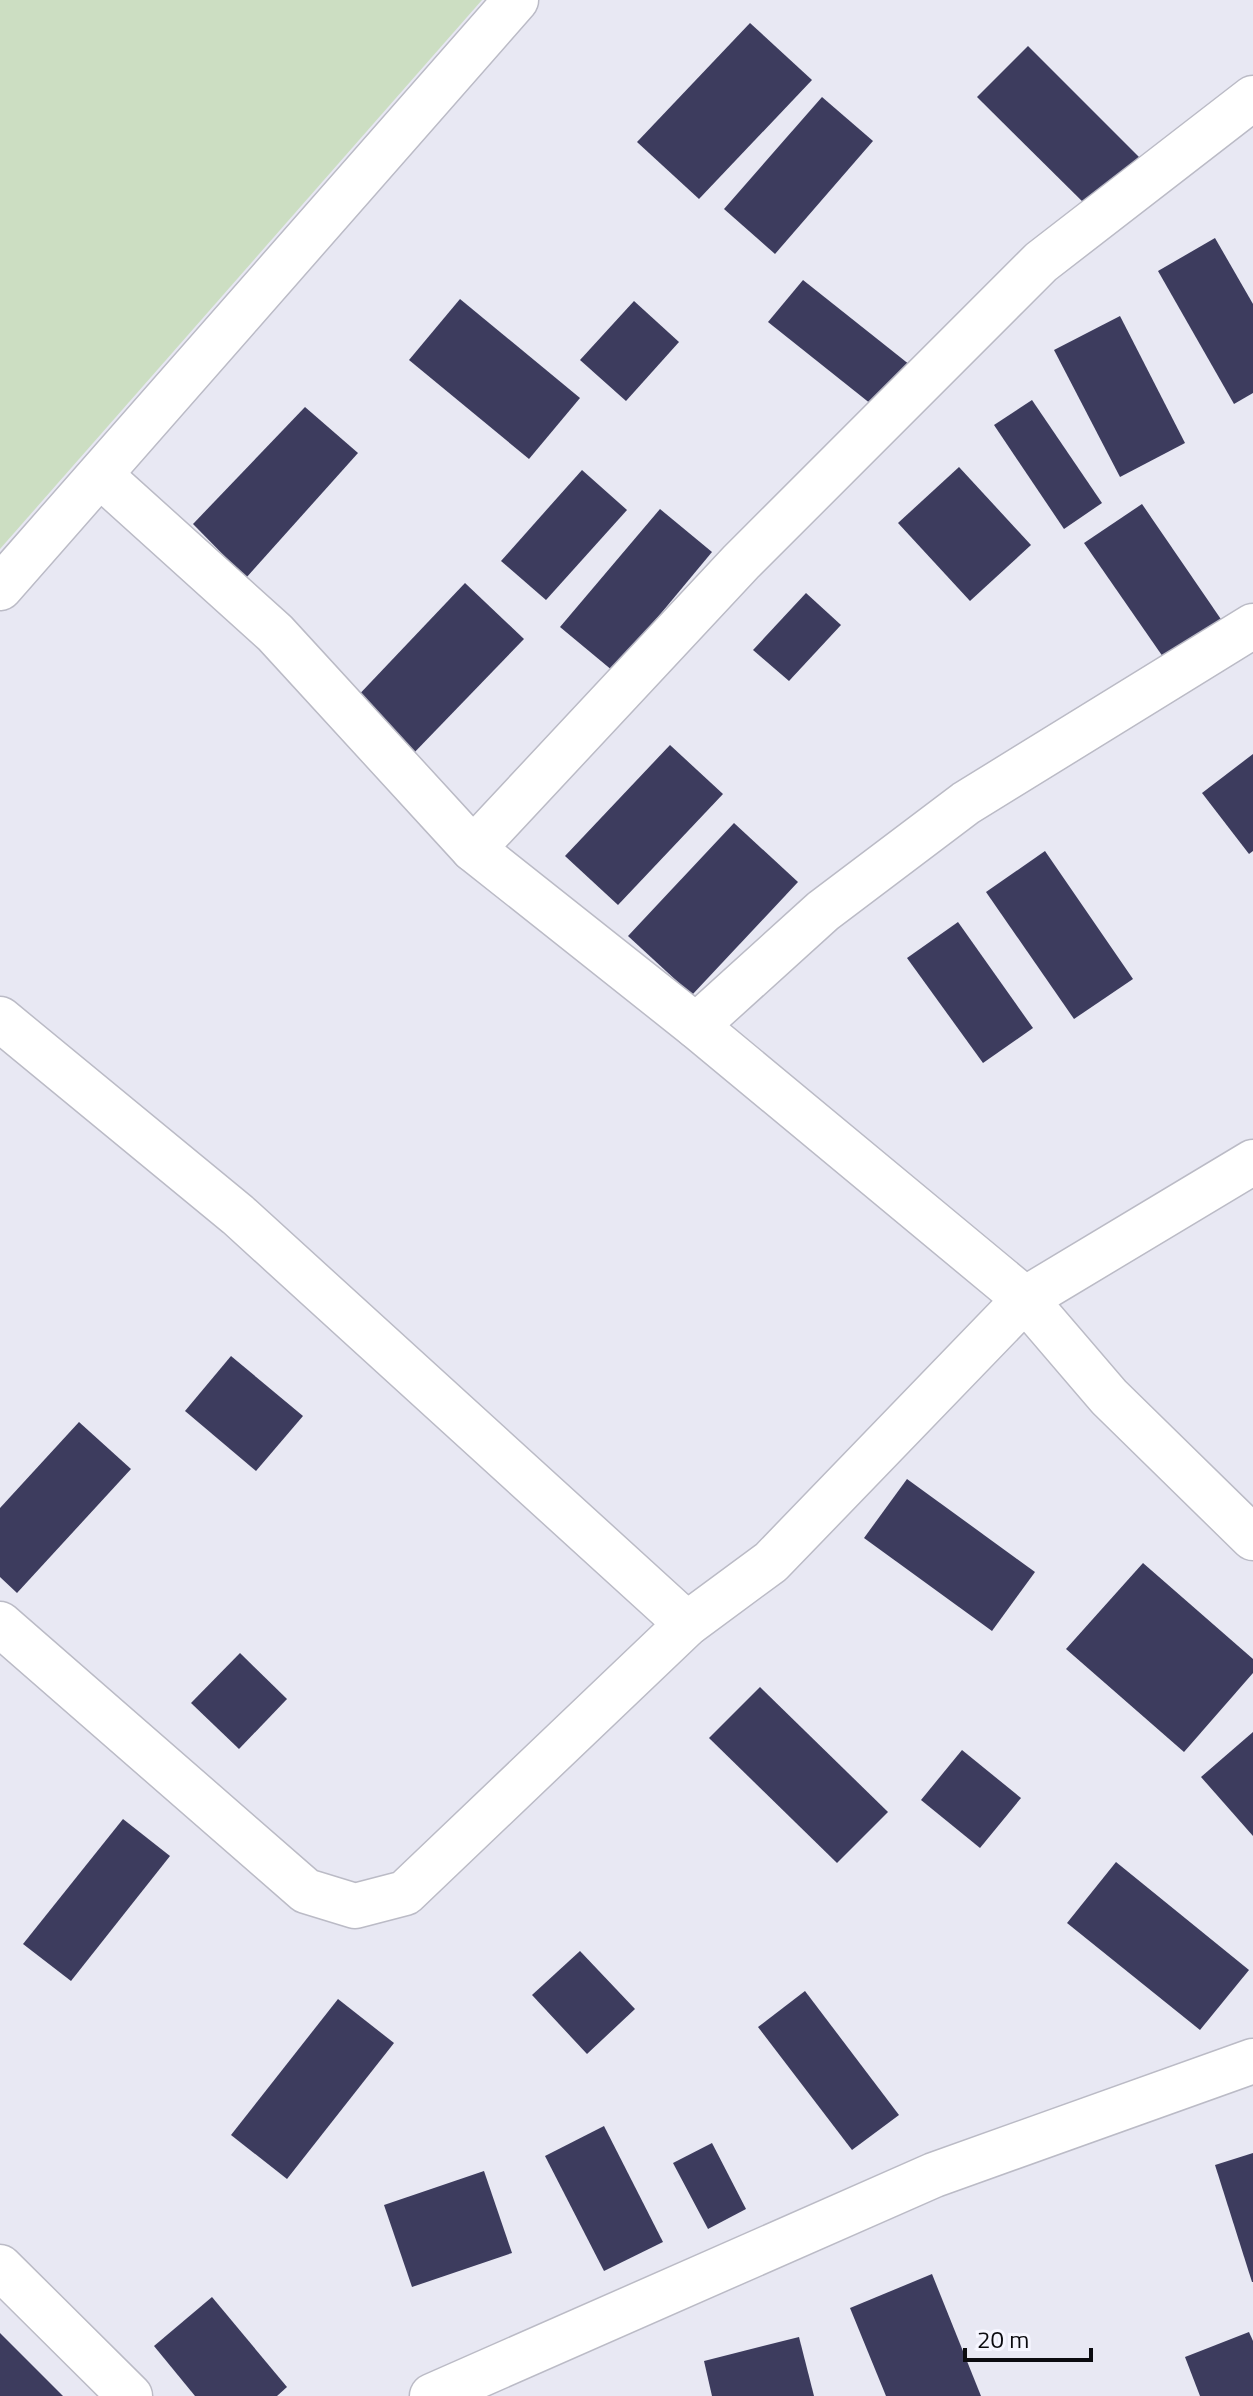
<svg xmlns="http://www.w3.org/2000/svg" width="1253" height="2396" viewBox="0 0 1253 2396" font-family="'Titillium Web',sans-serif">
	<style>
		.green { fill: #ccdec2 }
		.building { fill: #3d3c5e }
		.lines { fill: none; stroke-linecap: round; stroke-linejoin: round }
		.minor-casing { stroke: #bbbbc6; stroke-width: 47 }
		.minor { stroke: #fff; stroke-width: 44 }
	</style>
	<rect width="100%" height="100%" fill="#e8e8f3"/>
	<polygon class="green" points="0,0 482,0 0,549"/>
	<g class="building">
		<polygon points="750,23 812,80 699,199 637,142"/>
		<polygon points="1028,46 1142,160 1091,210 977,97"/>
		<polygon points="822,97 873,141 775,254 724,209"/>
		<polygon points="1215,238 1253,304 1253,393 1234,404 1158,271"/>
		<polygon points="803,280 910,365 876,408 768,322"/>
		<polygon points="460,299 580,398 529,459 409,360"/>
		<polygon points="634,301 679,342 626,401 580,360"/>
		<polygon points="1120,316 1185,443 1120,477 1054,350"/>
		<polygon points="1032,400 1102,503 1064,529 994,425"/>
		<polygon points="305,407 358,453 246,578 193,524"/>
		<polygon points="959,467 1031,545 970,601 898,523"/>
		<polygon points="582,470 627,510 546,600 501,561"/>
		<polygon points="1142,504 1227,628 1170,667 1084,543"/>
		<polygon points="660,509 712,552 613,671 560,627"/>
		<polygon points="465,583 524,639 410,757 352,702"/>
		<polygon points="806,593 841,625 789,681 753,650"/>
		<polygon points="670,745 723,794 618,905 565,856"/>
		<polygon points="1253,754 1253,851 1249,854 1202,793"/>
		<polygon points="734,823 798,882 692,995 628,936"/>
		<polygon points="1045,851 1133,979 1074,1019 986,892"/>
		<polygon points="958,922 1033,1028 983,1063 907,958"/>
		<polygon points="231,1356 303,1416 256,1471 185,1411"/>
		<polygon points="79,1422 131,1469 17,1593 0,1577 0,1508"/>
		<polygon points="907,1479 1035,1572 992,1631 864,1538"/>
		<polygon points="1143,1563 1253,1659 1253,1673 1184,1752 1066,1649"/>
		<polygon points="240,1653 287,1699 239,1749 191,1703"/>
		<polygon points="760,1687 888,1812 837,1863 709,1738"/>
		<polygon points="1253,1732 1253,1836 1201,1777"/>
		<polygon points="962,1750 1021,1798 980,1848 921,1800"/>
		<polygon points="123,1819 170,1856 71,1981 23,1944"/>
		<polygon points="1116,1862 1249,1970 1200,2030 1067,1923"/>
		<polygon points="580,1951 635,2009 587,2054 532,1995"/>
		<polygon points="805,1991 899,2115 852,2150 758,2027"/>
		<polygon points="338,1999 394,2043 287,2179 231,2135"/>
		<polygon points="604,2126 663,2242 604,2271 545,2156"/>
		<polygon points="712,2143 746,2209 708,2229 673,2163"/>
		<polygon points="1253,2153 1253,2282 1252,2282 1215,2165"/>
		<polygon points="484,2171 512,2253 412,2287 384,2205"/>
		<polygon points="932,2274 981,2396 886,2396 850,2308"/>
		<polygon points="212,2297 287,2387 277,2396 195,2396 154,2346"/>
		<polygon points="1249,2332 1253,2341 1253,2396 1200,2396 1185,2357"/>
		<polygon points="0,2333 63,2396 0,2396"/>
		<polygon points="799,2337 814,2396 712,2396 704,2361"/>
	</g>
	<g class="lines">
		<g class="minor-casing">
			<g id="minor">
				<polyline points="100,475 275,633 473,849 696,1026 1025,1299 1109,1397 1253,1538"/>
				<polyline points="0,588 516,0"/>
				<polyline points="473,849 741,562 1041,262 1253,98"/>
				<polyline points="0,1019 238,1215 687,1624"/>
				<polyline points="696,1026 823,911 966,803 1253,626"/>
				<polyline points="0,1624 306,1891 355,1906 405,1893 687,1624 771,1562 1025,1299 1253,1162"/>
				<polyline points="0,2267 130,2396"/>
				<polyline points="432,2396 934,2175 1253,2061"/>
			</g>
		</g>
		<use href="#minor" class="minor"/>
	</g>
	<path d="M965 2348v12h126v-12" fill="none" stroke="#0b0b0f" stroke-width="4"/>
	<text x="977" y="2348" font-size="24" fill="#0b0b0f" stroke="#f6f6ff" stroke-width="6" paint-order="stroke">20 m</text>
</svg>
